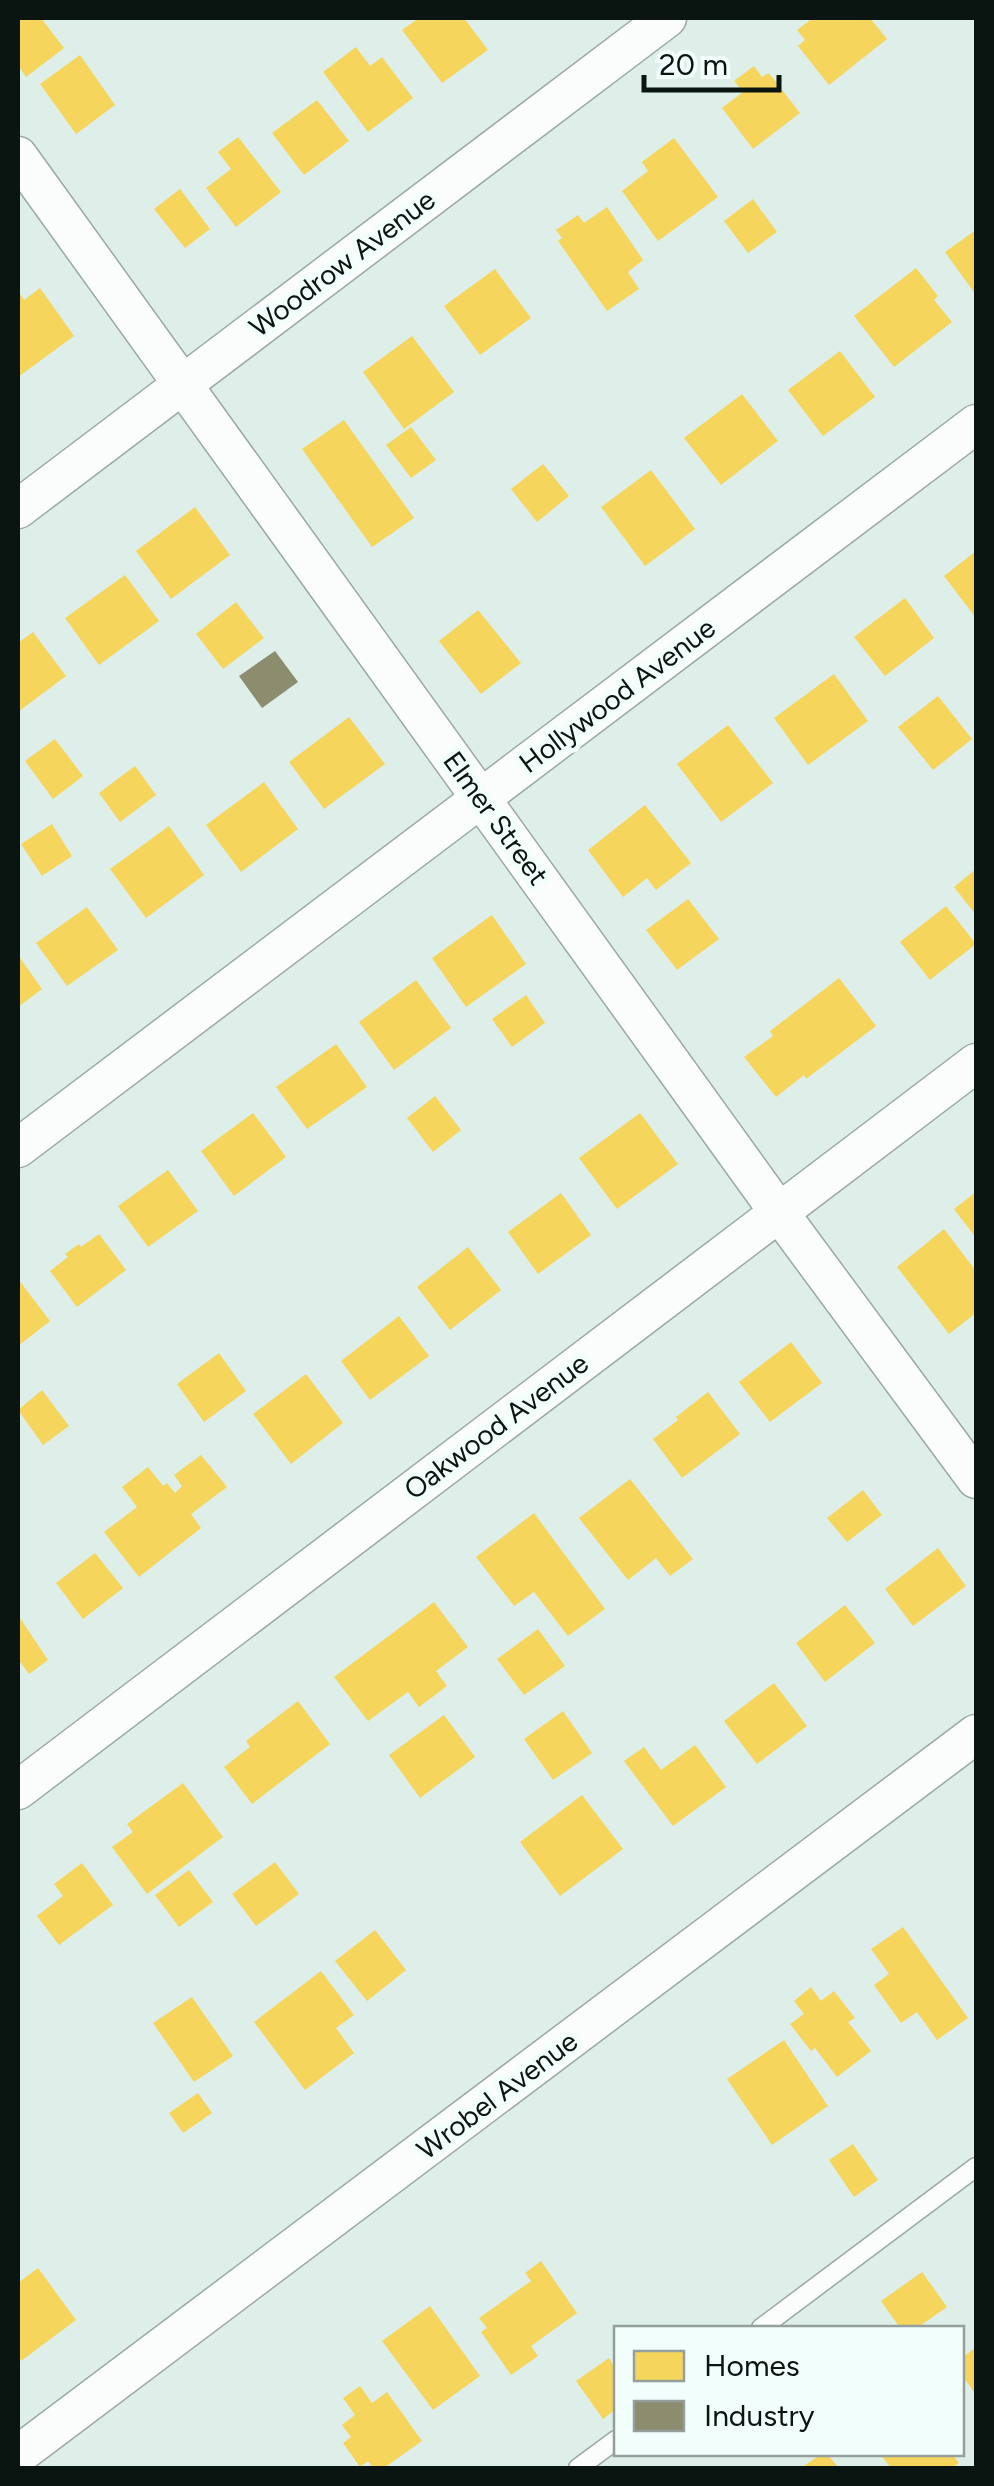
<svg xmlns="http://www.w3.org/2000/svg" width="994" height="2486" viewBox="0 0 994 2486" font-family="Figtree,sans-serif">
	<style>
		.homes { fill: #f6d55c }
		.industry { fill: #8c8c6e }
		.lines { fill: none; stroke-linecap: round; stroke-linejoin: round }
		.service-casing { stroke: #9ba8a4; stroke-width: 21 }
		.minor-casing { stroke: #9ba8a4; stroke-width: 41 }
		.service { stroke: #fafdfc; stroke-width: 18 }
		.minor { stroke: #fafdfc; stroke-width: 38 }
		.labels { text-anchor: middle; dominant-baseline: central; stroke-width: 10; stroke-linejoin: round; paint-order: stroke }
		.street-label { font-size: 28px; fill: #0a1411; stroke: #f2fefb }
	</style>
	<rect width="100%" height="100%" fill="#deefea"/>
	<g class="homes">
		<polygon points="18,18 41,18 64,48 26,77 18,65"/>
		<polygon points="419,18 464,18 488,50 442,83 402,30"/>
		<polygon points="813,18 870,18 887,39 829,85 798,46 805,40 797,30"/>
		<polygon points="356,47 370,66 382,57 413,98 368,132 323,72"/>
		<polygon points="80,55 115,105 76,134 40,84"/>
		<polygon points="754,66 762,77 769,73 800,113 753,149 722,108 743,92 734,81"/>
		<polygon points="317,100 349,141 304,175 272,133"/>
		<polygon points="238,137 281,192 236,227 206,188 231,169 218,152"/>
		<polygon points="674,138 718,197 658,241 622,191 648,171 642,162"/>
		<polygon points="180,189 210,229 185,248 154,209"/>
		<polygon points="753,199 777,232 748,253 724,221"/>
		<polygon points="607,207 643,260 628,272 639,289 607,311 558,241 562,238 556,230 578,215 584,223"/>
		<polygon points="976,230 976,295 945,252"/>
		<polygon points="916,268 938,296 934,300 952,322 894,367 854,316"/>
		<polygon points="495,269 531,318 480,355 444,306"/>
		<polygon points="40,288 74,336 18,377 18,291 24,300"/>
		<polygon points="412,336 454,392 404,429 363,372"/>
		<polygon points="840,351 875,397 823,436 788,390"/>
		<polygon points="742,394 778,441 721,485 684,438"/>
		<polygon points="344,420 414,518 372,547 302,449"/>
		<polygon points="411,427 436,460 411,478 386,445"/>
		<polygon points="543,464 569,496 537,522 511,489"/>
		<polygon points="651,470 695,529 645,566 601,507"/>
		<polygon points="195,507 230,555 171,599 136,551"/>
		<polygon points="976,551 976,618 944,576"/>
		<polygon points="125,575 159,621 99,665 65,618"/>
		<polygon points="905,598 934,638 885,676 854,637"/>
		<polygon points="236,602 264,638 223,669 196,634"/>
		<polygon points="478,610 521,663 481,694 439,641"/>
		<polygon points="33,632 66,676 18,712 18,643"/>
		<polygon points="834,674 868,721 808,765 774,718"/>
		<polygon points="938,696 972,739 933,770 898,727"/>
		<polygon points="349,717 385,764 324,809 289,762"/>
		<polygon points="728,725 773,783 721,822 677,764"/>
		<polygon points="55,739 83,776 53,799 25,761"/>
		<polygon points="135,766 156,795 120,822 99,793"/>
		<polygon points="264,782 298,829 241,872 206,825"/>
		<polygon points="645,805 691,863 656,890 647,878 623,897 588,850"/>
		<polygon points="52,824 72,856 42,876 21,844"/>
		<polygon points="169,826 204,875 146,918 110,869"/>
		<polygon points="976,869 976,915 954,887"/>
		<polygon points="688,899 719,939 677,970 646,930"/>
		<polygon points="946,906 976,944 930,980 900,942"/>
		<polygon points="87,907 118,950 67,986 36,943"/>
		<polygon points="492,915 526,964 466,1007 432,958"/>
		<polygon points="18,955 42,989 18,1007"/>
		<polygon points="839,978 876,1026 806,1079 804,1075 776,1097 744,1057 773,1036 770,1031"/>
		<polygon points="416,980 451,1028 394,1070 359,1022"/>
		<polygon points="526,995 545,1023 512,1047 492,1019"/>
		<polygon points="336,1044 367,1087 307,1129 276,1087"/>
		<polygon points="435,1096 461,1130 433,1152 407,1118"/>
		<polygon points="253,1113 286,1157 234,1196 201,1151"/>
		<polygon points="640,1113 678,1164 617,1209 579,1158"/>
		<polygon points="168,1170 198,1211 148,1247 118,1206"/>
		<polygon points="976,1192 976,1238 954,1209"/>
		<polygon points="561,1193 591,1235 538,1274 508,1232"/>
		<polygon points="944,1229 976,1271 976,1313 949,1334 897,1267"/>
		<polygon points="99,1234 126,1270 77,1307 50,1271 68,1257 65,1254 79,1244 81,1247"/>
		<polygon points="468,1247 501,1290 450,1330 417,1287"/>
		<polygon points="18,1279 50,1321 18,1346"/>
		<polygon points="399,1316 429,1356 370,1400 341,1361"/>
		<polygon points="791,1342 822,1383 770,1422 739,1382"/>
		<polygon points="219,1353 246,1391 204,1422 177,1384"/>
		<polygon points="306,1374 343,1423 291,1464 253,1414"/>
		<polygon points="42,1390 69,1426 43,1445 18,1410"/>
		<polygon points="708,1392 740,1434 682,1478 653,1439 678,1420 676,1417"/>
		<polygon points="201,1455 227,1487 191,1514 201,1528 139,1577 104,1532 137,1507 122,1487 148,1467 163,1486 167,1483 175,1493 182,1486 174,1475"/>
		<polygon points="630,1479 693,1559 670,1576 656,1558 628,1580 579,1518"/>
		<polygon points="863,1490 882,1515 847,1542 827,1518"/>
		<polygon points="534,1513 605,1609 568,1636 534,1592 514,1606 476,1557"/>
		<polygon points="938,1548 966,1586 913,1626 885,1589"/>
		<polygon points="95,1553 123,1588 83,1619 56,1583"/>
		<polygon points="434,1602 468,1647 436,1671 447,1686 419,1707 408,1692 368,1721 334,1677"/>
		<polygon points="845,1605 875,1643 825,1682 796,1643"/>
		<polygon points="18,1615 48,1660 29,1674 18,1659"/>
		<polygon points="538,1629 565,1666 524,1695 497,1659"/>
		<polygon points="774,1683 807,1726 757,1764 724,1721"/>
		<polygon points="298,1701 330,1744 252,1804 224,1767 250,1747 246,1741"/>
		<polygon points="563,1711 592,1753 553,1780 524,1739"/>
		<polygon points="444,1715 475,1757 420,1798 389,1755"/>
		<polygon points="695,1745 726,1787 673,1826 624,1761 644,1747 661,1770"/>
		<polygon points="183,1783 223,1837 147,1894 112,1847 133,1832 127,1824"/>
		<polygon points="582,1795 623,1849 560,1896 520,1842"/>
		<polygon points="275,1862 299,1894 256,1926 232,1894"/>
		<polygon points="82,1863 113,1905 59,1945 37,1916 63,1896 54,1884"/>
		<polygon points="189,1870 213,1902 179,1927 155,1895"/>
		<polygon points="903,1927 968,2018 937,2040 917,2012 901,2023 874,1985 889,1974 871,1949"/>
		<polygon points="375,1930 406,1970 367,2001 335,1961"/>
		<polygon points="321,1971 354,2015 336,2028 354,2053 305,2090 254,2022"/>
		<polygon points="811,1987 821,2001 834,1991 855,2018 848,2022 871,2051 837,2077 815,2048 811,2051 790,2024 804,2014 794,2001"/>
		<polygon points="192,1997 233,2056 194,2082 153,2023"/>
		<polygon points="784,2040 828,2106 772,2145 727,2079"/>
		<polygon points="198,2093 212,2113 183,2133 169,2113"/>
		<polygon points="853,2144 878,2180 854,2197 829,2160"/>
		<polygon points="541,2261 577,2313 531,2346 538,2356 511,2375 481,2332 487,2328 479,2318 531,2281 525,2273"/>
		<polygon points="38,2268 76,2320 21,2361 18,2355 18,2283"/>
		<polygon points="922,2272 947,2307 917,2328 900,2328 881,2301"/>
		<polygon points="430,2306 480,2376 433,2410 382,2341"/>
		<polygon points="976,2347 976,2395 962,2375 962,2358"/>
		<polygon points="609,2358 616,2370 616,2409 603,2419 576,2381"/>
		<polygon points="360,2386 372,2403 387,2392 422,2441 384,2468 373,2468 368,2461 360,2467 343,2443 351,2437 342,2425 355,2415 343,2398"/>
		<polygon points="821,2454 827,2454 839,2468 801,2468"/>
		<polygon points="880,2454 952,2454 959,2463 952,2468 891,2468"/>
	</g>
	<polygon class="industry" points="275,651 298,682 262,708 239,676"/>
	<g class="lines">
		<g class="service-casing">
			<g id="service">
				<polyline points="761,2328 976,2167"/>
				<polyline points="578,2468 616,2440"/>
			</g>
		</g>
		<g class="minor-casing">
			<g id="minor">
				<polyline points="18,156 778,1211 976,1479"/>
				<polyline points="18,509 667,18"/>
				<polyline points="18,1148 976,424"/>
				<polyline points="18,1790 976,1063"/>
				<polyline points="18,2455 976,1734"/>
			</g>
		</g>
		<use href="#service" class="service"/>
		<use href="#minor" class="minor"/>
	</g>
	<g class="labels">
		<g class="street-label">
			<text transform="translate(342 263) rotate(-37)">Woodrow Avenue</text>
			<text transform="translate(617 695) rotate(-37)">Hollywood Avenue</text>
			<text transform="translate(496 818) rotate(54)">Elmer Street</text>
			<text transform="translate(496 1426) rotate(-37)">Oakwood Avenue</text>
			<text transform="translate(497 2095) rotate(-37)">Wrobel Avenue</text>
		</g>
	</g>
	<rect width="994" height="2486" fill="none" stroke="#0a1411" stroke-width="40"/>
	<rect x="614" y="2326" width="350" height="130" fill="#f2fefb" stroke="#95a09d" stroke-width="2.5"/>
	<rect x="634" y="2351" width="50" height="30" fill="#f6d55c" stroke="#95a09d" stroke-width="2.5"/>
	<text x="704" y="2376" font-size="30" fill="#0a1411">Homes</text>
	<rect x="634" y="2401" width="50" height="30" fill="#8c8c6e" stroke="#95a09d" stroke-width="2.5"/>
	<text x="704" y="2426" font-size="30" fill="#0a1411">Industry</text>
	<path d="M644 75v15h135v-15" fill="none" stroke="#0a1411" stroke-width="5"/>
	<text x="659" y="75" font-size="30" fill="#0a1411" stroke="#f2fefb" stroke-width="8" paint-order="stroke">20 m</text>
</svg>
